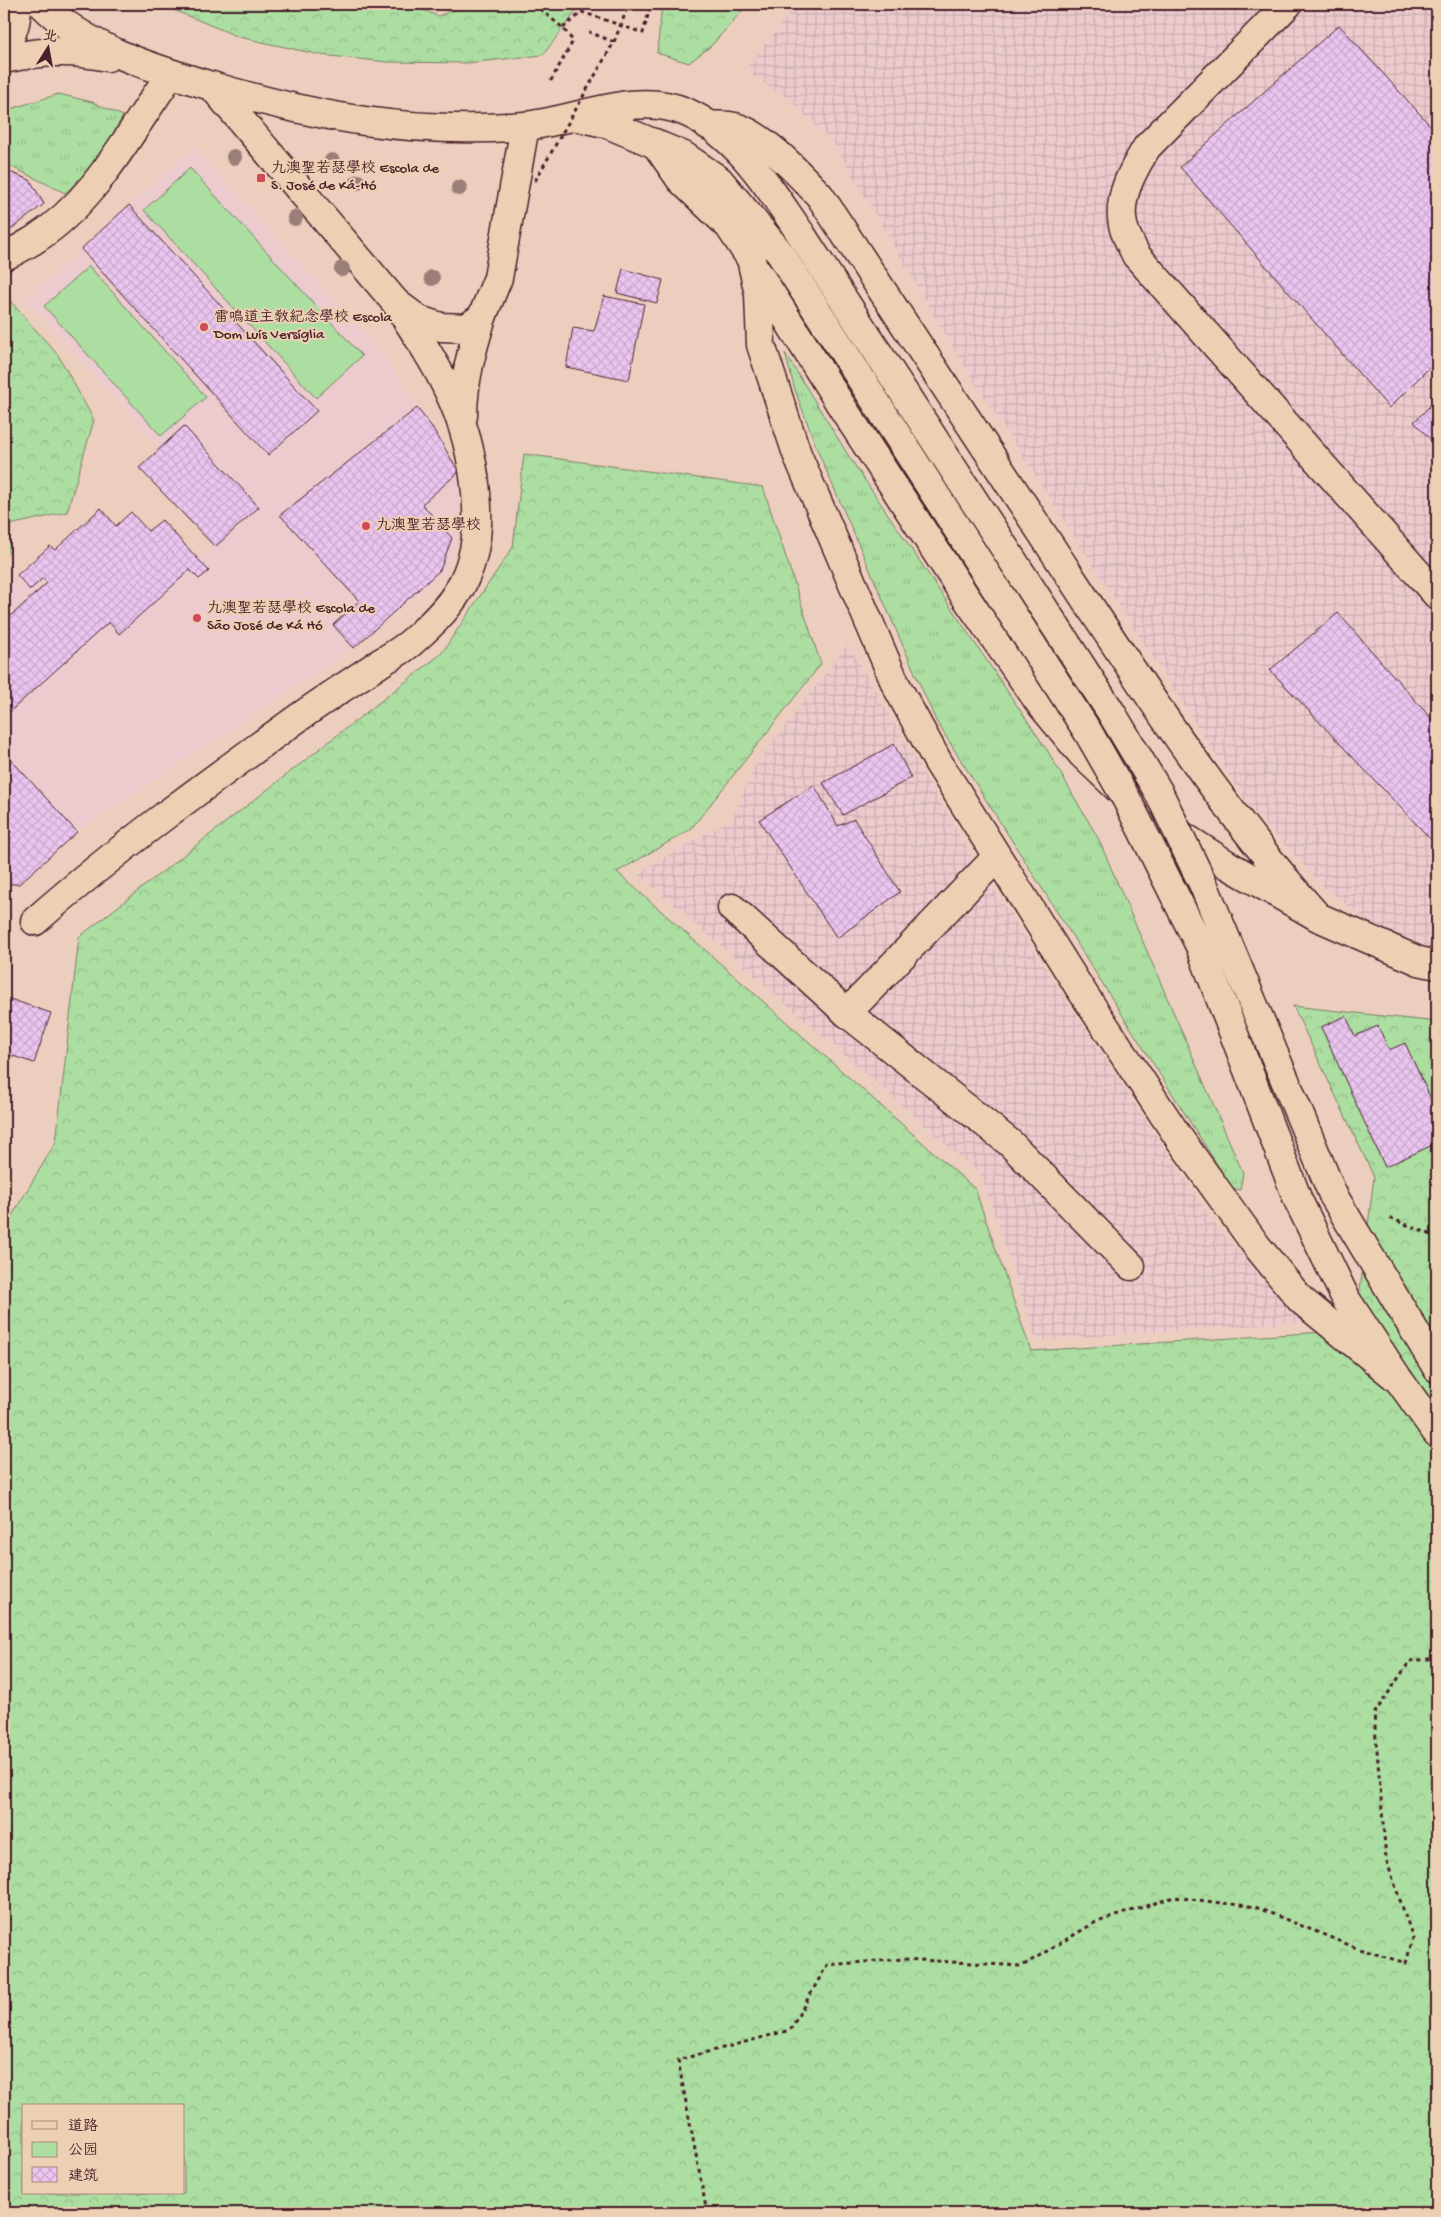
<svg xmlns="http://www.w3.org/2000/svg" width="1441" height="2217" viewBox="0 0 1441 2217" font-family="'Gochi Hand','LXGW WenKai TC',sans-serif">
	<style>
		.built { fill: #ebcbcd }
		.industrial { fill: url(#industrial-grid) }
		.grass { fill: url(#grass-tufts); stroke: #7a7e66 }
		.forest { fill: url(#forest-crowns); stroke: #7a7e66; fill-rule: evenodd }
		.park { fill: #abdea0; stroke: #7a7e66 }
		.building { fill: url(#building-cross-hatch); stroke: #4a1f2b }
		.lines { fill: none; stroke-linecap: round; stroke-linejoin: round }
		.minor-casing { stroke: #4a1f2b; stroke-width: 31 }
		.path { stroke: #4a1f2b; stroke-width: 3; stroke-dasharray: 4 4; stroke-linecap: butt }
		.minor { stroke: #edd0b3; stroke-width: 28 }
		.minor-bridge-casing { stroke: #4a1f2b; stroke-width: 31; stroke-linecap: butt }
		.path-bridge { stroke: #4a1f2b; stroke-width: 3; stroke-dasharray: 4 4; stroke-linecap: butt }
		.minor-bridge { stroke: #edd0b3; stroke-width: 28 }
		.tree { fill: #9b7e78 }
		.poi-dot { fill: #d1495b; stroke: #edd0b3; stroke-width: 2 }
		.labels { text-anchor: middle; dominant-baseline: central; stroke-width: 4; stroke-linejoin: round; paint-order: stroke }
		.poi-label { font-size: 15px; fill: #4a1f2b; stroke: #edd0b3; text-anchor: start }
	</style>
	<defs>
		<pattern id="industrial-grid" width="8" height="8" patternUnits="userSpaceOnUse" patternTransform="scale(1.25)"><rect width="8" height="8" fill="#ebcbcd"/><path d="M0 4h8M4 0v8" fill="none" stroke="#cbaeb0"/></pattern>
		<pattern id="grass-tufts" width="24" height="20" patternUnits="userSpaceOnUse" patternTransform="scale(1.25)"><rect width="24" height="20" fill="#abdea0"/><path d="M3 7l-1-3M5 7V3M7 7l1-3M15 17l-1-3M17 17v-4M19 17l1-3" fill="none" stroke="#95be8a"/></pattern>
		<pattern id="forest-crowns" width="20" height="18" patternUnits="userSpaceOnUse" patternTransform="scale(1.25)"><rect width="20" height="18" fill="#abdea0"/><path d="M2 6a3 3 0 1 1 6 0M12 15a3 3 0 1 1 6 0" fill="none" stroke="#95be8a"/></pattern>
		<pattern id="building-cross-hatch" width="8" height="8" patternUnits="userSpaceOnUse" patternTransform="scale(1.25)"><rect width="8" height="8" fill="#eac5ef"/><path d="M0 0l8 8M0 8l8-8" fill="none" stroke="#caa9cd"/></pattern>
	</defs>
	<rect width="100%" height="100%" fill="#eccebf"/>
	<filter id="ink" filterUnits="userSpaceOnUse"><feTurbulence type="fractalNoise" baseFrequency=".02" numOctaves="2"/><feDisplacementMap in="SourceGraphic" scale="10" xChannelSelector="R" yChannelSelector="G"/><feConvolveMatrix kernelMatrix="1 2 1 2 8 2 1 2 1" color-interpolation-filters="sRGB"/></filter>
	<g filter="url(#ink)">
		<polygon class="built" points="194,147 383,353 459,472 460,514 458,539 444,573 354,648 77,832 19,884 4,884 4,588 50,546 55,550 101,508 116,526 131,512 148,531 162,520 199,560 214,547 139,468 160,448 25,300"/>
		<g class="industrial">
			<polygon points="797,4 1437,4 1437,949 1380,930 1324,887 1251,809 954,350 835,145 790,100 745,70"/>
			<polygon points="848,644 973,858 1215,1225 1302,1322 1036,1340 982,1176 638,873 733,818 754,767"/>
		</g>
		<g class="grass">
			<polygon points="59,94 92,102 123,116 94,166 65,193 4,163 4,111"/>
			<polygon points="785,353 850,458 1047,750 1098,838 1243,1173 1240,1190 1232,1188 936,721 819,454 795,390"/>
		</g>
		<g class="forest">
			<polygon points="159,4 408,4 438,16 468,4 588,4 577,10 543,55 467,63 387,62 321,55 239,37"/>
			<polygon points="658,4 748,4 712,45 689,63 657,53 662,5"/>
			<polygon points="4,294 58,355 94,420 67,512 10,525 9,552 4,557"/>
			<path d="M524,454L763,487L821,664L691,829L617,872L975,1189L1031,1351L1355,1330L1374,1177L1293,1006L1437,1022V2213H4V1229L56,1142L79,937L441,654L513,547ZM24,2106H184V2193H24Z"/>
		</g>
		<g class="park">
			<polygon points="190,168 362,356 316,398 144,210"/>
			<polygon points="89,266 206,397 161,436 44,306"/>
		</g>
		<g class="building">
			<polygon points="1339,25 1437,133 1437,360 1389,408 1180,167"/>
			<polygon points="4,170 30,180 44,204 4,235"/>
			<polygon points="129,205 317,411 268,455 81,249"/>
			<polygon points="623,269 663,280 657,303 617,293"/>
			<polygon points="604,296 644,304 629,380 566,367 573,328 594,331"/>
			<polygon points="1437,399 1437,446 1414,422"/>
			<polygon points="417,408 432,427 459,472 422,504 452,538 440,570 354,648 333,625 359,601 280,515"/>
			<polygon points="184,426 259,507 215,547 139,468"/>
			<polygon points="101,508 116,526 131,512 148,531 162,520 209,571 199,579 190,570 119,634 109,622 4,717 4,622 47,583 43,578 30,590 17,575 50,546 55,550"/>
			<polygon points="1338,613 1437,725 1437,846 1270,670"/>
			<polygon points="894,744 911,778 843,815 823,783"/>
			<polygon points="4,752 77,832 19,884 4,884"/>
			<polygon points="814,785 838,826 854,819 900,892 837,938 759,820"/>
			<polygon points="4,997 51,1013 34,1063 4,1053"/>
			<polygon points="1346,1016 1355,1036 1378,1026 1389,1050 1405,1043 1437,1112 1437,1143 1385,1167 1321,1027"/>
		</g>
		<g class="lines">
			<g class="minor-casing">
				<g id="minor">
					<path d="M42,4C86,48 149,67 208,85C316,117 410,135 525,126C577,121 635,90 686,112C738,135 770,189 801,234"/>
					<path d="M1288,4L1147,147C1133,170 1117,197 1123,225C1125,235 1132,246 1136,255L1437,595"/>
					<path d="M4,47C13,35 17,19 17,4"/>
					<path d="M4,59C40,51 72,49 108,57"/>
					<polyline points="212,86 396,303 419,320 441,327 467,328 482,317 498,278 525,126"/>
					<polyline points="578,117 605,123 684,156 719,180 780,253"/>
					<path d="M708,125C717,126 727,125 735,127C763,134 801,176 820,196C899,315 978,434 1055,553C1137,678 1218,805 1318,917"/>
					<polyline points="655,143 681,180 729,226 751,259 759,294 761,345 797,454 896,685 938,762 1079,987 1179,1138 1256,1245 1301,1300 1399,1380"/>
					<path d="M4,256C15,252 24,246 34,240C98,199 128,133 171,74"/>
					<polyline points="759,274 844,410 965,596 1039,702 1082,754 1123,793 1167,826 1228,865 1318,917 1419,961 1437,965"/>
					<path d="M463,416C463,381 472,350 482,317"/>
					<polyline points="732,908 847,1013 1010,1143 1131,1266"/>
					<path d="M35,921C118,848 208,783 298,718C325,699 353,681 380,663C391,656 405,649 415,639C433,623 454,603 464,580C477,553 479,522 476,493C469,414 438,367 396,303"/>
					<polyline points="847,1013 996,858"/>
					<polyline points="1333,1195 1437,1368"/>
					<polyline points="1298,1200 1347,1301 1399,1380 1437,1433"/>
				</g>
			</g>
			<g class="path">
				<polyline points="534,4 563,28 573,41 549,84"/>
				<polyline points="563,28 582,12 643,33 651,4"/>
				<polyline points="1390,1218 1437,1237"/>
				<polyline points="707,2213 678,2060 790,2030 827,1965 903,1959 1022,1966 1094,1923 1174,1897 1255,1907 1359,1949 1406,1963 1413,1938 1386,1859 1374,1714 1410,1661 1437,1658"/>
			</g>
			<use href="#minor" class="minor"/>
			<g class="minor-bridge-casing">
				<g id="minor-bridge">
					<polyline points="801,234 1111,712 1158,791 1204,886 1333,1195"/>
					<polyline points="780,253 1088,732 1127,800 1200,946 1298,1200"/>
				</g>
			</g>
			<g class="path-bridge">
				<polyline points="614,42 629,4"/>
				<polyline points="535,181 614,42 589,32"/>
			</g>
			<use href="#minor-bridge" class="minor-bridge"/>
		</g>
		<g class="tree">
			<circle cx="234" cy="157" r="8"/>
			<circle cx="332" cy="161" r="8"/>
			<circle cx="358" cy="182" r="8"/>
			<circle cx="459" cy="188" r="8"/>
			<circle cx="295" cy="218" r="8"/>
			<circle cx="342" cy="269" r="8"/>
			<circle cx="432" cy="278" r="8"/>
		</g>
	</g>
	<g class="poi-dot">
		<rect x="256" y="173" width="10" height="10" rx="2.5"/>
		<circle cx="204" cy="327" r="5"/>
		<circle cx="366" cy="526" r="5"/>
		<circle cx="197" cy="618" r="5"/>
	</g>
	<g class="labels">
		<g class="poi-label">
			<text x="271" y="169">九澳聖若瑟學校 Escola de<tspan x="271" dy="17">S. José de Ká-Hó</tspan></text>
			<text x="214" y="318">雷鳴道主教紀念學校 Escola<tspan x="214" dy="17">Dom Luís Versíglia</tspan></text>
			<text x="376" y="526">九澳聖若瑟學校</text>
			<text x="207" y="609">九澳聖若瑟學校 Escola de<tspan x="207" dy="17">São José de Ká Hó</tspan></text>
		</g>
	</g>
	<rect width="1441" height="2217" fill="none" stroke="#edd0b3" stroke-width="20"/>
	<rect x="10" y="10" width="1421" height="2197" fill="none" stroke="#4a1f2b" stroke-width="2" filter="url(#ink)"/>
	<rect x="22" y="2104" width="162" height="90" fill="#edd0b3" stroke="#ac897d"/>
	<rect x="32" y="2121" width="25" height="8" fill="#edd0b3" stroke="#ac897d"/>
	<text x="68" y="2130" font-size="15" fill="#4a1f2b">道路</text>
	<rect x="32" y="2142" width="25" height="15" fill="#abdea0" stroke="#ac897d"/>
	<text x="68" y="2154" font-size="15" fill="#4a1f2b">公园</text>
	<rect x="32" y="2167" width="25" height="15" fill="url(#building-cross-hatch)" stroke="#ac897d"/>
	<text x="68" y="2180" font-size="15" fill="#4a1f2b">建筑</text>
	<g transform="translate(48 48) rotate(11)" stroke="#edd0b3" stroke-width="4" paint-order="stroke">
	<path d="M0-4L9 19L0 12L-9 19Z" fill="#4a1f2b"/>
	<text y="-8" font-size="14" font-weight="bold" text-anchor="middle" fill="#4a1f2b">北</text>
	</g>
</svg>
